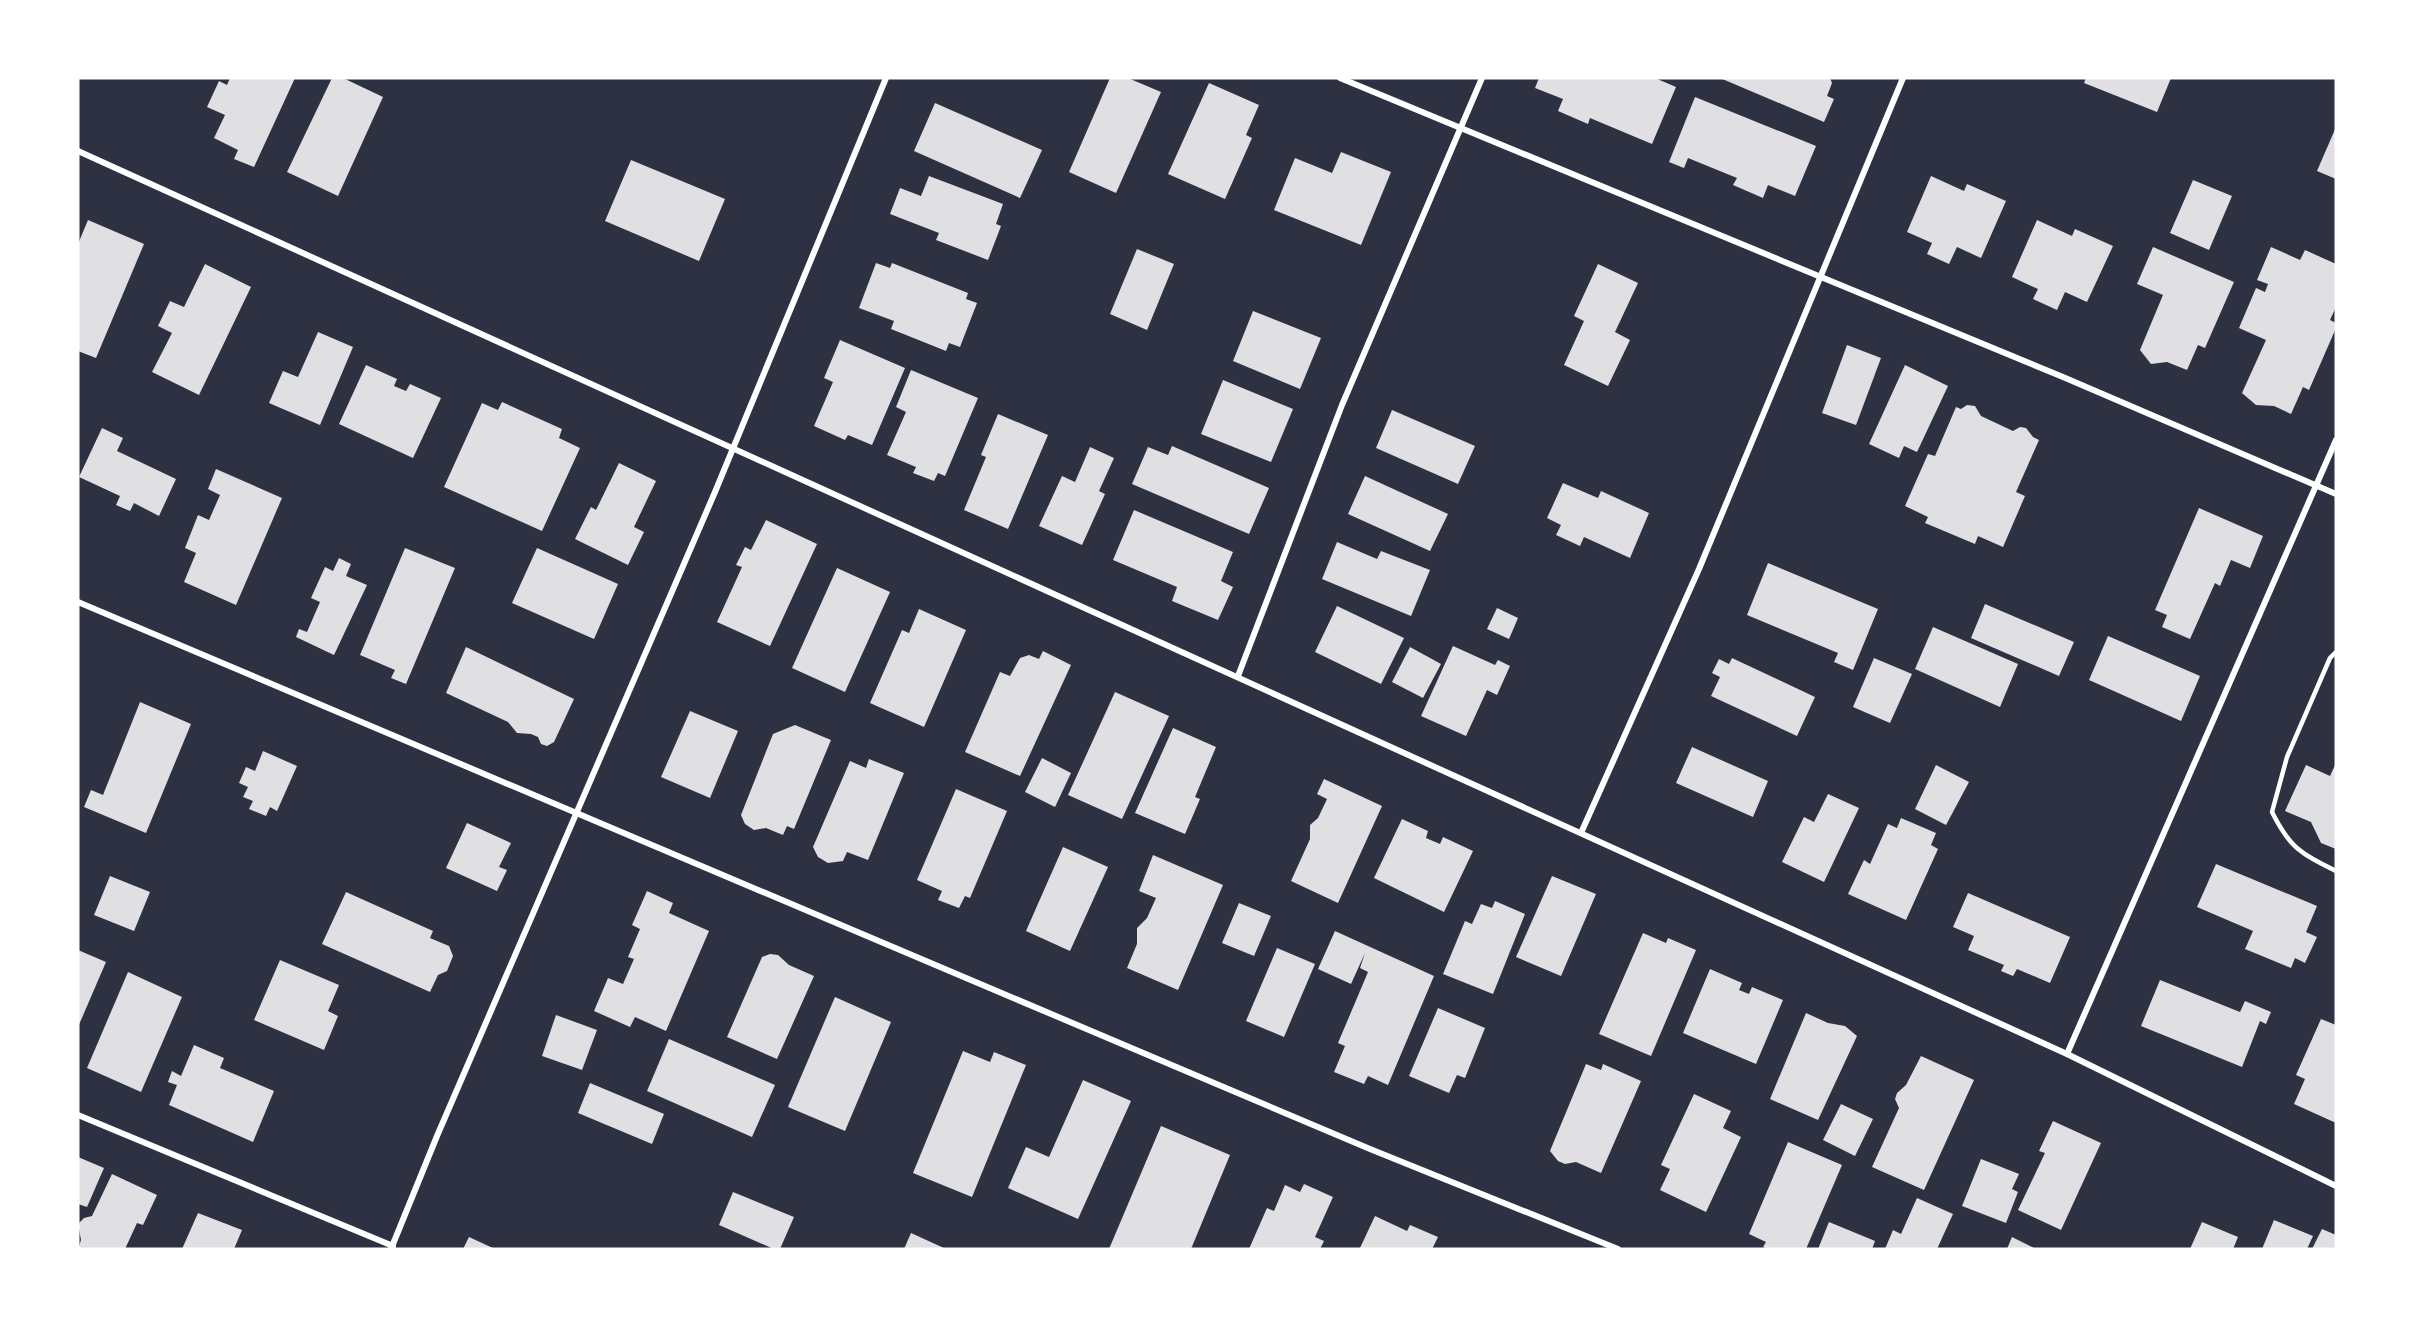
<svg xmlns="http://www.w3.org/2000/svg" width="2414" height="1327" viewBox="0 0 2414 1327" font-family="'DejaVu Sans',sans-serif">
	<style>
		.building { fill: #e0e0e3 }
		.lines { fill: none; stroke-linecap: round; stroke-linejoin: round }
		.service { stroke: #fff; stroke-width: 4.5 }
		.minor { stroke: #fff; stroke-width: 6 }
	</style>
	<rect width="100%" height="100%" fill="#2d3142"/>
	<g class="building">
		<polygon points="230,78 295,78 254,167 234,159 238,150 214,138 225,115 207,107 219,81 227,85"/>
		<polygon points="332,78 343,78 383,97 338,196 287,172"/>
		<polygon points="1110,78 1128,78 1161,92 1116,193 1069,172"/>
		<polygon points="1539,78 1655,78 1676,87 1652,144 1590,118 1588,124 1558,111 1563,99 1535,88"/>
		<polygon points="1720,78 1830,78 1832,83 1827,96 1834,99 1824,122"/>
		<polygon points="2086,78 2171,78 2157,112 2084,83"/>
		<polygon points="1209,83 1259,105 1246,135 1252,138 1225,199 1168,174"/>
		<polygon points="1695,97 1816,146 1795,196 1768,185 1763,198 1733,185 1737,178 1688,158 1684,168 1669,162"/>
		<polygon points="935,103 1042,150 1020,198 914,151"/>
		<polygon points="2336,127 2336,179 2317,171"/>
		<polygon points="1341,152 1391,172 1361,245 1274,210 1295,158 1332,173"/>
		<polygon points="631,160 725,199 699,261 605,221"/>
		<polygon points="929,176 1003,204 996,224 1001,226 988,260 936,240 939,233 890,214 900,188 921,196"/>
		<polygon points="1931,176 1964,191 1967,184 2006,201 1981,258 1957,247 1949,264 1927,254 1932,243 1907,232"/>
		<polygon points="2193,180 2232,196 2209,250 2170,233"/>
		<polygon points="88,220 144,244 96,358 78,351 78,244"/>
		<polygon points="2037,220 2072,236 2075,229 2113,246 2087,302 2065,292 2057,310 2033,299 2038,289 2012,277"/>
		<polygon points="2153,247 2234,282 2205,348 2198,345 2187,370 2167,362 2151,364 2140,350 2163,295 2137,284"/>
		<polygon points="2271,247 2300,260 2305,250 2336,264 2336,307 2330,320 2336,323 2336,328 2309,390 2303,387 2291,414 2274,406 2256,405 2242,393 2266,340 2239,328 2256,288 2265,292 2268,284 2257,280"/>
		<polygon points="1137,249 1174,264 1147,330 1110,314"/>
		<polygon points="876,263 890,268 892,263 968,293 966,299 977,303 960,347 949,343 946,351 891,329 894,321 859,308"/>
		<polygon points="205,264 251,287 199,395 152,372 172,333 158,326 170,301 184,307"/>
		<polygon points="1598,264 1638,283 1615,332 1630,340 1608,386 1564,365 1584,321 1574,316"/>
		<polygon points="1253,311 1321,338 1300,389 1233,361"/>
		<polygon points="318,332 353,347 320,425 269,403 283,371 298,377"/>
		<polygon points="840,340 905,368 872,445 848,435 845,440 814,426 833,382 824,378"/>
		<polygon points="1847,345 1881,358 1856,425 1822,413"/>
		<polygon points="366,365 397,379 394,386 406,391 410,384 441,398 413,458 339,424"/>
		<polygon points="1905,365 1948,386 1917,452 1904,446 1899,458 1869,444"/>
		<polygon points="911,370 978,398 945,476 938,473 934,481 913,473 916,467 887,455 906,412 896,407"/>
		<polygon points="1223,380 1293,409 1271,462 1201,434"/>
		<polygon points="502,402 562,429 559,438 580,448 542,531 444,487 482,403 498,410"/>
		<polygon points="1967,405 1975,406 1981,416 2013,431 2020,427 2026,428 2033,437 2039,440 2016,492 2025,496 2003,547 1978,536 1975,544 1925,523 1928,517 1905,506 1928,454 1935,456 1956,407 1961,409"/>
		<polygon points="1392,410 1475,446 1458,484 1376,448"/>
		<polygon points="998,414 1048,435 1008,529 964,510 986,457 981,455"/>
		<polygon points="102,428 123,438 117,451 176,479 159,516 134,503 130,511 116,505 120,496 79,477"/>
		<polygon points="1172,446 1269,488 1249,534 1132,484 1148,447 1168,455"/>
		<polygon points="1090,447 1114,458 1099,491 1105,494 1082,545 1039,526 1062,476 1075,482"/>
		<polygon points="619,463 656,481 634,527 644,532 628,565 575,539 591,507 596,510"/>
		<polygon points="216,469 282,498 236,605 184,582 196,553 185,548 198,515 209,520 220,495 208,489"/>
		<polygon points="1365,476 1448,514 1430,551 1348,514"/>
		<polygon points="1563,483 1598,498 1601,491 1649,513 1630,558 1584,537 1580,546 1556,535 1561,525 1547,518"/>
		<polygon points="2199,508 2263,536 2250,568 2231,560 2220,586 2215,583 2190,639 2162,627 2167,615 2155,610"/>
		<polygon points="1134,510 1233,552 1221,581 1233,587 1218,620 1172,601 1177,587 1113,560"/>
		<polygon points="766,520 817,544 770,646 717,622 742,567 736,565 745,547 751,550"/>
		<polygon points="1337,542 1377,559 1381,551 1430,570 1411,616 1322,579"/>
		<polygon points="405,548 455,568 406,684 391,678 395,670 360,655"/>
		<polygon points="537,548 618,584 594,639 512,603"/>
		<polygon points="339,558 351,564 346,576 367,585 334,655 296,637 299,629 307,632 320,602 311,598 325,567 333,571"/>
		<polygon points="1768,563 1878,609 1853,670 1834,662 1838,653 1747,615"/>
		<polygon points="837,568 890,592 845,692 792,668"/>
		<polygon points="1985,604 2074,642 2059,676 1971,638"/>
		<polygon points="1337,606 1404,638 1381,684 1315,652"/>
		<polygon points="1497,608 1518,618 1509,639 1487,629"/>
		<polygon points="919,609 966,630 924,727 870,703 902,630 909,633"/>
		<polygon points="1933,627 2018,664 2000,707 1915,669"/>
		<polygon points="2108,636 2200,676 2181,721 2089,680"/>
		<polygon points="1453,646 1495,665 1498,660 1510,666 1497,695 1487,690 1466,736 1421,716"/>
		<polygon points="466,647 574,699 554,742 547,746 541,744 538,737 531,734 517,733 508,722 446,693"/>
		<polygon points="1410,647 1441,664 1423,698 1392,682"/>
		<polygon points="1043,651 1071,665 1020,776 965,752 1000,672 1010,676 1020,658 1029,655 1039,659"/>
		<polygon points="1732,658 1815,697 1797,736 1711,696 1720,677 1712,673 1719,659 1729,664"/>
		<polygon points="1874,658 1912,674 1890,723 1853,707"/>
		<polygon points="1115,692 1169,716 1122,819 1068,795"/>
		<polygon points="140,702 191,724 146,833 84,807 91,790 103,795"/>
		<polygon points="690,711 738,731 710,798 661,777"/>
		<polygon points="795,725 831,740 794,829 787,826 783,835 766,828 754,830 745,824 741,815 773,734"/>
		<polygon points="1173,728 1216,747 1195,797 1200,799 1185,834 1135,813"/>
		<polygon points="1692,747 1768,781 1753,817 1676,783"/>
		<polygon points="263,751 297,766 277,811 270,807 266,816 249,809 253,801 243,797 248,787 239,783 246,767 255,771"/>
		<polygon points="1042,758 1071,773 1055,807 1025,792"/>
		<polygon points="869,759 904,773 868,860 847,852 843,861 828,863 818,857 813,847 850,761 866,768"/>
		<polygon points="2336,763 2336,849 2321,843 2311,822 2285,811 2306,765 2330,776"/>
		<polygon points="1936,765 1969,782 1946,825 1915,809"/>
		<polygon points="1324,779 1382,806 1338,903 1291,881 1310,839 1310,825 1318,818 1327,799 1317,794"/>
		<polygon points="956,789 1007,811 970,898 965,896 959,908 938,900 942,891 917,880"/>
		<polygon points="1828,794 1859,808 1824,882 1782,862 1804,817 1814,822"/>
		<polygon points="1901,818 1936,833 1931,845 1938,849 1906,920 1848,894 1864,860 1870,864 1888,824 1897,828"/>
		<polygon points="1402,819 1428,831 1426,838 1440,844 1443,837 1473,851 1444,912 1374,878"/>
		<polygon points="467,823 511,843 499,867 507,870 497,891 446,868"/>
		<polygon points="1063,847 1108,867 1070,951 1026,931"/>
		<polygon points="1153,855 1223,885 1178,990 1127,968 1137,944 1137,928 1147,918 1156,898 1139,891"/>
		<polygon points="2216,864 2317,906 2306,932 2317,937 2305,963 2295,958 2291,968 2245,949 2253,931 2197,907"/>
		<polygon points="110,876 150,892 134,931 94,915"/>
		<polygon points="1552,876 1596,894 1561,976 1516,957"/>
		<polygon points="647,891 673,903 669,913 709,931 666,1031 635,1017 630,1027 594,1011 608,978 623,984 634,959 628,957 640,929 632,925"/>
		<polygon points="346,892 433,931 430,938 449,946 453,956 447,971 438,975 430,992 322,944"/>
		<polygon points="1968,893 2070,937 2050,983 2017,969 2013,976 2001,971 2004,965 1968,950 1974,936 1953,927"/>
		<polygon points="1495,901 1525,914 1493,994 1443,974 1465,921 1472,924 1481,904 1492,908"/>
		<polygon points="1239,903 1271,916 1254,956 1222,943"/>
		<polygon points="1335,931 1434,976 1388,1085 1368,1076 1364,1084 1334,1072 1345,1046 1338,1043 1368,972 1360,968 1365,953 1351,984 1318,969"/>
		<polygon points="1643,933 1666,943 1668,938 1696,950 1651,1056 1599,1034"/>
		<polygon points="1277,948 1315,964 1284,1037 1246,1021"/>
		<polygon points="78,950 106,962 78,1027"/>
		<polygon points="770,954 778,955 789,965 814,976 777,1059 727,1037 762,957"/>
		<polygon points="280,960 339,985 328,1011 338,1016 324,1050 254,1020"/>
		<polygon points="1710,969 1742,983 1739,990 1749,994 1752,987 1783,1000 1756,1064 1683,1033"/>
		<polygon points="128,972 182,997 141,1092 87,1068"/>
		<polygon points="2160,980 2240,1012 2245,1001 2271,1012 2266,1024 2260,1021 2242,1067 2141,1026"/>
		<polygon points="835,997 891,1022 845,1131 788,1107"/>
		<polygon points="1438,1008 1485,1028 1465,1078 1457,1075 1449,1093 1409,1076"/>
		<polygon points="1806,1013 1828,1023 1845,1026 1857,1036 1818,1120 1770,1099"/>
		<polygon points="556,1015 597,1030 582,1070 542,1056"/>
		<polygon points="2321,1019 2336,1025 2336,1123 2294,1104 2305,1079 2296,1075"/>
		<polygon points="669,1039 775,1085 752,1137 647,1091"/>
		<polygon points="194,1045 224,1058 220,1068 274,1091 253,1142 169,1105 177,1085 168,1082 172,1071 181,1076"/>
		<polygon points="963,1051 990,1062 994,1052 1026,1065 972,1197 913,1173"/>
		<polygon points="1921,1056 1974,1080 1924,1190 1872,1167 1899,1108 1895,1099 1897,1093 1906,1085"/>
		<polygon points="1586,1064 1601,1070 1603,1064 1641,1081 1601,1173 1576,1162 1565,1164 1558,1161 1550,1151"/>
		<polygon points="1083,1080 1131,1101 1078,1219 1008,1188 1026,1147 1049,1157"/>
		<polygon points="590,1083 664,1114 652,1144 578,1113"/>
		<polygon points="1694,1094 1731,1111 1723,1128 1741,1137 1706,1212 1660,1190 1670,1169 1661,1165"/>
		<polygon points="1841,1104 1873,1119 1855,1156 1823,1140"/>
		<polygon points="2053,1121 2101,1143 2061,1230 2018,1210 2045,1153 2039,1151"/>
		<polygon points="1161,1126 1230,1155 1191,1249 1109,1249"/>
		<polygon points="1788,1142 1842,1165 1806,1249 1768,1249 1763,1247 1766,1242 1749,1234"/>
		<polygon points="78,1157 104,1168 87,1207 78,1204"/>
		<polygon points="1981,1159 2019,1174 2012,1189 2018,1192 2006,1223 1962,1206"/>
		<polygon points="112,1174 157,1195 143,1225 137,1223 125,1249 78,1249 81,1240 78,1224 84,1218 92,1216"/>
		<polygon points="1304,1184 1333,1197 1315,1237 1324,1241 1320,1249 1249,1249 1267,1208 1274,1211 1285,1185 1300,1192"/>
		<polygon points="733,1192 794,1217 780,1249 774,1249 719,1225"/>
		<polygon points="1917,1198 1953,1214 1937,1249 1885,1249 1893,1230 1901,1234"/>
		<polygon points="198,1213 242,1230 234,1249 182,1249"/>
		<polygon points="1375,1216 1407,1231 1410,1225 1438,1237 1432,1249 1362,1249 1360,1248"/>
		<polygon points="2274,1220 2313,1236 2307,1249 2262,1249"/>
		<polygon points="1829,1222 1875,1241 1872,1249 1818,1249"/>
		<polygon points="2202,1222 2238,1237 2233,1249 2190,1249"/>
		<polygon points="2322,1229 2336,1235 2336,1249 2312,1249"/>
		<polygon points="911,1233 946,1249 904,1249"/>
		<polygon points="469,1237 495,1249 463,1249"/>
		<polygon points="2012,1237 2036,1249 2007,1249"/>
	</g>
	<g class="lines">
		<path class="service" d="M2336,652L2330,658L2287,757L2272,812C2290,848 2300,853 2336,871"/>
		<g class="minor">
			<polyline points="1340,78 2063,377 2336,494"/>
			<polyline points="78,151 2067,1054 2336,1186"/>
			<polyline points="78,602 1370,1149 1618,1249"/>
			<polyline points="1238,676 1342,405 1482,78"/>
			<polyline points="1581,833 1699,569 1903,78"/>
			<polyline points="2067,1054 2336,440"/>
			<polyline points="78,1115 393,1246"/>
			<polyline points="391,1249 437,1136 715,492 886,78"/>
		</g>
	</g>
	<rect width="2414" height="1327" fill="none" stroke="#ffffff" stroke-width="159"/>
</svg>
